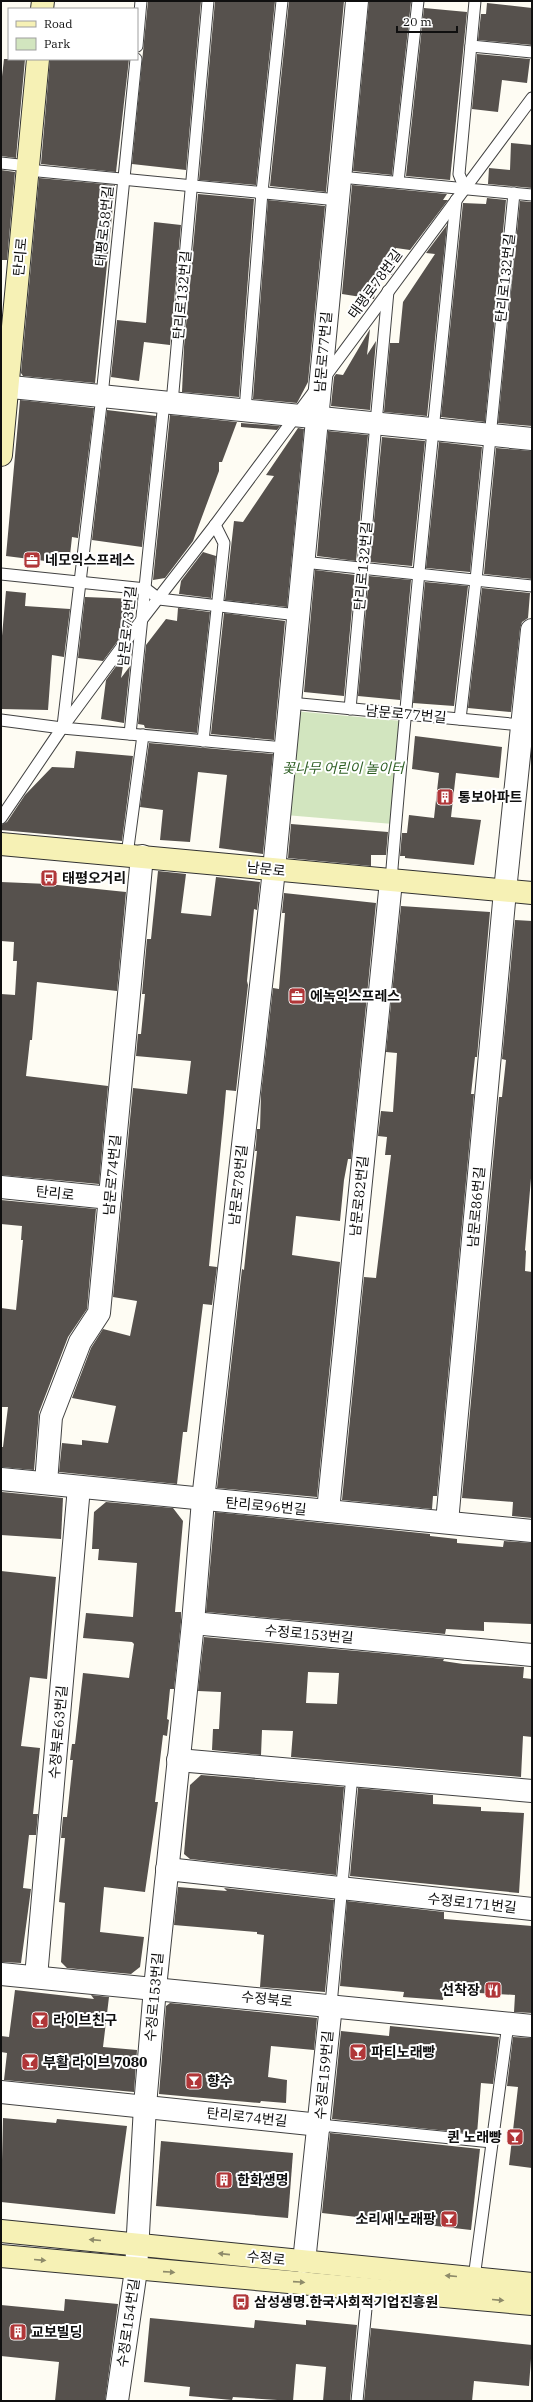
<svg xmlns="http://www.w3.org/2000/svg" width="533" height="2402" viewBox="0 0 533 2402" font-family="'IBM Plex Serif','Noto Sans KR',serif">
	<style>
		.green { fill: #d2e5bf }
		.building { fill: #56514d; fill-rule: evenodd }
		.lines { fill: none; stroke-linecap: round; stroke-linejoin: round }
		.lane-casing { stroke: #424242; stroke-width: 13 }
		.street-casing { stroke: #424242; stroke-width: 24 }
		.secondary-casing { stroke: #313131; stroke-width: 24 }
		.lane { stroke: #fff; stroke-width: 11 }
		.street { stroke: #fff; stroke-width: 22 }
		.secondary { stroke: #f6f1b5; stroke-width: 22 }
		.oneway { fill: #8e8b6a }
		.labels { text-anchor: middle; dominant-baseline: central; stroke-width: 4; stroke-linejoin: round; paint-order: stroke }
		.street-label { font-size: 14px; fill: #0f0f0f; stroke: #fff }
		.poi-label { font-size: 14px; font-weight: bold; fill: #0f0f0f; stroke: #fff; text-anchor: start }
		.park-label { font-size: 14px; font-style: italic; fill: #306026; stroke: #fff }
	</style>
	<rect width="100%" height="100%" fill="#fefcf3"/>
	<polygon class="green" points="294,711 402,721 393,824 285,815"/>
	<g class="building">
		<polygon points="148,1 201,1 186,170 132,164"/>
		<polygon points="215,1 275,1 256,185 199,180"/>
		<polygon points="289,1 344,1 326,192 270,186"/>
		<polygon points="369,1 411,2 392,175 353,171"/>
		<polygon points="487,3 532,8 532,45 478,40 481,14 486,14"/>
		<polygon points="424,8 467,12 450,180 406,176"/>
		<polygon points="477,54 530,59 527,83 502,80 498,112 472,109"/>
		<polygon points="4,59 25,59 16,158 1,156 1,85"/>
		<polygon points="50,59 129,59 116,172 41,164"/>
		<polygon points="511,143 532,145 532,188 488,184 489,168 510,170"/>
		<polygon points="1,170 15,172 7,260 1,260"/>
		<polygon points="39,178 115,185 95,383 23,376 21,373"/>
		<polygon points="352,185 447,194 443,200 448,200 410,250 396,248 392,275 378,273 374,299 342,294"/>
		<polygon points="198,194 254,199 239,397 182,392 184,347"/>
		<polygon points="487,198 506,200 485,422 441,417 463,203 486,204"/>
		<polygon points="268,200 325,206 308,382 297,403 253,399"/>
		<polygon points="520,201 532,202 532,426 498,423"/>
		<polygon points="154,222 181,225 170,345 144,342 139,381 111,377 117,320 146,323"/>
		<polygon points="447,225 427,416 384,412 390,343 399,343 403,302 435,254 426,253"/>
		<polygon points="370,329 367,355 376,341 370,410 331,406 334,377 336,374 343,375"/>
		<polygon points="20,400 94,408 78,538 72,537 69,564 6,556"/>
		<polygon points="107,410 156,416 142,547 92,540"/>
		<polygon points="170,415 237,422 222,462 219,462 219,471 193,541 165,578 153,580"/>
		<polygon points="241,423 280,426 277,430 241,427"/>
		<polygon points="298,428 304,429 287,607 225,600 234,521 243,522 274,476 266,475"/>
		<polygon points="328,431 368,435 356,561 317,556"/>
		<polygon points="382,437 425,441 412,566 370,562"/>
		<polygon points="439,442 482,447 470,572 426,568"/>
		<polygon points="496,448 532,451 532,579 484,574"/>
		<polygon points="203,552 216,556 211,598 179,594 181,581"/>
		<polygon points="315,570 355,575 344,696 304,692"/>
		<polygon points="369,576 411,580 400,700 358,696"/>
		<polygon points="425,582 468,586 454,706 413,703"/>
		<polygon points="482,588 530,593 528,618 522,622 520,629 511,712 468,708"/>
		<polygon points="6,591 26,593 25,606 70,609 64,657 52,655 48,710 1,709 1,647"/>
		<polygon points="85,597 135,599 131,623 103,661 78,658"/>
		<polygon points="178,608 210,612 197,733 145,728 144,725 138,724 146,645 166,619 177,621"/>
		<polygon points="224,613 285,621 274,740 211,734"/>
		<polygon points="125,654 121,678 130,666 124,723 101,719 106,680"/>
		<polygon points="415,736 502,747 499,778 456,773 451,817 481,820 474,865 405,858 405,856 400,856 402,833 407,833 409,815 434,818 439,773 412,769"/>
		<polygon points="149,743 273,754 263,854 219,848 227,775 198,772 190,842 160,840 163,810 140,807"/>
		<polygon points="76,751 133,756 122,841 1,830 1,825 7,822 25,795 52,767 74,768"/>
		<polygon points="291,824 388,832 386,855 371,855 371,866 288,858"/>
		<polygon points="158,871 186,874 181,913 211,916 216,877 260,882 257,910 254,909 247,981 248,985 236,1091 226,1090 224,1113 209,1266 217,1267 212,1305 203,1304 187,1432 183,1432 177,1484 59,1472 62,1443 82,1445 82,1440 108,1443 116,1406 72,1398 91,1348 103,1329 130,1336 137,1301 113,1297 133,1088 187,1094 191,1061 136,1056 138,1034 141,1034 145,994 142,994 147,939 151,939"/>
		<polygon points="1,882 48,884 126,892 117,991 37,982 32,1040 30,1040 26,1076 108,1086 99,1184 1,1175 1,994 15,995 17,961 13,961 14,942 1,941"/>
		<polygon points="284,893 376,903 351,1159 348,1159 344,1180 340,1221 296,1216 292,1255 340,1262 317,1497 217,1488 242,1269 244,1270 250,1213 257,1151 255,1151 256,1144 257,1129 260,1129 261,1094 273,988 279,989 285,913 282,913"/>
		<polygon points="401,906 490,912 477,1057 475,1057 471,1094 474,1094 437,1496 433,1496 432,1509 342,1500 364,1277 376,1278 391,1155 385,1155 387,1137 378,1136 381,1111 393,1112 397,1053 386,1052"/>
		<polygon points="515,920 532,921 532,1166 525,1250 526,1251 525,1271 532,1272 532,1518 512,1516 513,1502 462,1498 499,1097 502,1097 506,1060 502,1059"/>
		<polygon points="1,1200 96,1209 87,1309 68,1337 39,1412 34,1470 1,1467 1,1447 3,1447 8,1407 1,1407 1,1308 16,1310 23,1240 21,1240 22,1226 1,1224"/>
		<polygon points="2,1492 63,1498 61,1539 1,1535"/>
		<polygon points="106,1502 173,1508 183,1521 175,1612 181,1612 181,1622 174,1689 170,1689 167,1719 169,1720 167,1736 163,1735 155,1802 158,1802 145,1892 104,1887 100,1932 144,1937 140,1967 131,1974 67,1968 61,1962 65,1903 59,1902 65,1838 61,1838 63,1817 67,1817 73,1760 70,1760 72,1744 75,1744 83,1673 129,1678 134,1644 132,1642 83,1638 86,1613 133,1617 137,1563 98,1560 99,1549 92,1549 94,1512"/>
		<polygon points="215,1512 430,1534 430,1536 457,1539 457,1543 503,1547 504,1541 532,1543 532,1624 484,1622 484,1631 446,1629 445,1634 206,1612"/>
		<polygon points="1,1571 56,1577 47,1679 30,1677 21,1746 40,1748 33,1814 38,1814 36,1835 29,1835 23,1888 31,1889 21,1963 1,1962"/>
		<path d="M204,1637L444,1659L443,1661L463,1664L524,1667L523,1678L532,1679V1737L523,1736L521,1777L291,1757L293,1731L262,1730L261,1755L212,1750L213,1729H219L221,1692L198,1691ZM308,1672L339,1673L337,1704L306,1703Z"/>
		<polygon points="201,1775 344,1787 336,1875 190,1859 184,1854 190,1785"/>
		<polygon points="358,1788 433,1795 433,1804 481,1807 481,1811 524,1813 519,1893 350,1876"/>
		<polygon points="178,1887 227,1891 224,1888 334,1900 325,1992 260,1987 264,1935 257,1934 257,1932 174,1925"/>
		<polygon points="347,1901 444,1912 444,1919 532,1926 532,2013 514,2012 515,1995 444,1991 443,2000 403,1997 404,1992 340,1986"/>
		<polygon points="15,1990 94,1999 91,1995 109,1997 103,2047 137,2050 134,2092 4,2080 7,2053 1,2052 1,2036 9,2037"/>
		<polygon points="170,2003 317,2018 314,2050 271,2046 268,2077 287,2080 286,2103 261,2101 260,2103 159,2094 166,2006"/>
		<polygon points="390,2026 499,2037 493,2084 481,2083 477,2134 332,2119 341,2031 389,2036"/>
		<polygon points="513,2037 532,2038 532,2168 509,2165 518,2087 507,2086"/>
		<polygon points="3,2118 56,2123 57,2119 127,2126 115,2214 1,2202"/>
		<polygon points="330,2133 480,2149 471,2230 322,2213"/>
		<polygon points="161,2141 293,2153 288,2218 156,2206"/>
		<polygon points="65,2299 118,2304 105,2401 55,2401 59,2362 1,2356 1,2305 64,2311"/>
		<polygon points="150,2318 254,2328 255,2320 306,2325 306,2320 357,2325 350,2401 323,2401 326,2367 296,2364 293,2401 233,2397 232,2400 189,2396 190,2387 144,2382"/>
		<polygon points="371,2328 532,2345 529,2386 474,2381 472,2401 364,2401"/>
	</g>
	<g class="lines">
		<g class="lane-casing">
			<g id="lane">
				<polyline points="137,46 141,1"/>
				<polyline points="471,46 532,52"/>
				<polyline points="1,163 28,166"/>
				<polyline points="28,170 338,200"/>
				<polyline points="340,177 532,195"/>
				<polyline points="398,182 418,1"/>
				<polyline points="465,189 459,174 475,1"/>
				<polyline points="172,403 208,1"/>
				<polyline points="245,410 262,192 282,1"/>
				<polyline points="303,562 532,586"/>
				<polyline points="1,574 146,589 159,599 298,615"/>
				<polyline points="290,703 522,725"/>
				<polyline points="350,709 388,291"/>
				<polyline points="460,719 476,580 514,193"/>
				<polyline points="1,720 62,728 285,748"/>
				<polyline points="63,726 102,396 136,59"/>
				<polyline points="130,734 164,402"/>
				<polyline points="203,741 224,543 215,525"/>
				<polyline points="1,818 62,728 143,618 215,525 532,98"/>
				<polyline points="127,855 143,735"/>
				<path d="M391,881C409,654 434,427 456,200"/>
				<polyline points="331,2005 352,1775"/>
				<polyline points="320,2125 492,2142"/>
				<polyline points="474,2278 508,2024"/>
				<polyline points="357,2401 368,2288"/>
			</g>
		</g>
		<g class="street-casing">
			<g id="street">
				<polyline points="1,386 532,439"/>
				<polyline points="1,1187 110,1198"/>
				<polyline points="1,1479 532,1531"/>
				<polyline points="46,1483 51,1417 80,1342 99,1313 142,856"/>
				<polyline points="328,1511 391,881"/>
				<polyline points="447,1522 505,891 532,630"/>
				<polyline points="193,1623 532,1655"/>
				<polyline points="178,1760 532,1791"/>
				<polyline points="167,1869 532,1909"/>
				<polyline points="1,1974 532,2026"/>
				<polyline points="36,1977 79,1487"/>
				<polyline points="1,2092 320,2125"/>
				<polyline points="304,2262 331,2005"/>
				<polyline points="117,2401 136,2270 145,2106 155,1988 193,1623 203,1500 274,870 357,1"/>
			</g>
		</g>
		<g class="secondary-casing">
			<g id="secondary">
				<polyline points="42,9 43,1"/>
				<polyline points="1,455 38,59"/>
				<polyline points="1,844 532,893"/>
				<polyline points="1,2231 532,2284"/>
				<path d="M1,2256C178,2273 355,2287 532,2304"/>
			</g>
		</g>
		<use href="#lane" class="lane"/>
		<use href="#street" class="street"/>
		<use href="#secondary" class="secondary"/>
	</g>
	<defs><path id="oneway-solid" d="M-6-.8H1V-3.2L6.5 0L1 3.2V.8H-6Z"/></defs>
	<g class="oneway">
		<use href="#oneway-solid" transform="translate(95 2240) rotate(-175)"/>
		<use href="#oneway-solid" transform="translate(224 2254) rotate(-174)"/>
		<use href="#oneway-solid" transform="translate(40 2260) rotate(5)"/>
		<use href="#oneway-solid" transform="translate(169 2272) rotate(4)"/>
		<use href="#oneway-solid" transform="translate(451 2276) rotate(-175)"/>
		<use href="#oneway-solid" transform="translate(299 2282) rotate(4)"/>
		<use href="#oneway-solid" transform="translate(498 2300) rotate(5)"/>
	</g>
	<defs>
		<g id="office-square" transform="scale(0.9)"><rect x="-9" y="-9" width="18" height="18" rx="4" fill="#b03638" stroke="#fff"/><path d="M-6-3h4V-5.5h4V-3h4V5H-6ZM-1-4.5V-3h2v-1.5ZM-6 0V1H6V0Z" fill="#fff"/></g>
		<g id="building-square" transform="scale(0.9)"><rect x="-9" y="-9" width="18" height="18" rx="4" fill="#b03638" stroke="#fff"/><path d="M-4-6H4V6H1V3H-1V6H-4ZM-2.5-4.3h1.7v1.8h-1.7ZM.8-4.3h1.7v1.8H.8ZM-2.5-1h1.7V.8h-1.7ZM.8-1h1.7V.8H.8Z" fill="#fff"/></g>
		<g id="bus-square" transform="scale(0.9)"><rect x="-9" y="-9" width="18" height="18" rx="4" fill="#b03638" stroke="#fff"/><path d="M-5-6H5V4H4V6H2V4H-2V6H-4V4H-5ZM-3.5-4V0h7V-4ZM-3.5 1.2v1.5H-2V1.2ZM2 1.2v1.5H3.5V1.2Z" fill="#fff"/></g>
		<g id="restaurant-square" transform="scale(0.9)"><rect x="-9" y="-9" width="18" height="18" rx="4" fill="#b03638" stroke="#fff"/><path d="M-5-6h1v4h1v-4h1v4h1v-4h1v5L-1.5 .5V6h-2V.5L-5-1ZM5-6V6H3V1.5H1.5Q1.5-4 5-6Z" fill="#fff"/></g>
		<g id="bar-square" transform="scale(0.9)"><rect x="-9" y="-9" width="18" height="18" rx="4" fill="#b03638" stroke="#fff"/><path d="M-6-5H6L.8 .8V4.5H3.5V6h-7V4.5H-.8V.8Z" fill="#fff"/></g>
	</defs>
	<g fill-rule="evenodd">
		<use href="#office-square" x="32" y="560"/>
		<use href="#building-square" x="445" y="797"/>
		<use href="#bus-square" x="49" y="878"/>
		<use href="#office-square" x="297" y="996"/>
		<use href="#restaurant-square" x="493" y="1990"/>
		<use href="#bar-square" x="40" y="2020"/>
		<use href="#bar-square" x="358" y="2052"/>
		<use href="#bar-square" x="30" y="2062"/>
		<use href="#bar-square" x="194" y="2081"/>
		<use href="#bar-square" x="515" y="2137"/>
		<use href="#building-square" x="224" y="2180"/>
		<use href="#bar-square" x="449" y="2219"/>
		<use href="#bus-square" x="241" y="2302"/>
		<use href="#building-square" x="18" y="2332"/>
	</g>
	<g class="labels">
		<g class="street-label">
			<text transform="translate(104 226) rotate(-84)">태평로58번길</text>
			<text transform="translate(20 257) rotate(-85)">탄리로</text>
			<text transform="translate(505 278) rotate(-84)">탄리로132번길</text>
			<text transform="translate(375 284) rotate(-54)">태평로78번길</text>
			<text transform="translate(182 295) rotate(-85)">탄리로132번길</text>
			<text transform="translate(323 352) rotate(-85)">남문로77번길</text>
			<text transform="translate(363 566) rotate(-85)">탄리로132번길</text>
			<text transform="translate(127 626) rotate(-84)">남문로73번길</text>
			<text transform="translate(406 714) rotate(5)">남문로77번길</text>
			<text transform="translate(266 869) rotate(6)">남문로</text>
			<text transform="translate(112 1175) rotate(-85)">남문로74번길</text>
			<text transform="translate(238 1185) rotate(-84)">남문로78번길</text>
			<text transform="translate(55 1193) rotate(6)">탄리로</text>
			<text transform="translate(359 1196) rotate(-84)">남문로82번길</text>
			<text transform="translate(476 1207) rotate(-85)">남문로86번길</text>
			<text transform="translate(266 1506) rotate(5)">탄리로96번길</text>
			<text transform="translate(309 1634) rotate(5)">수정로153번길</text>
			<text transform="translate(58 1732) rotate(-85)">수정북로63번길</text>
			<text transform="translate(472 1903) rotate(6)">수정로171번길</text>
			<text transform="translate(154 1997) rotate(-85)">수정로153번길</text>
			<text transform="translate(267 1999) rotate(6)">수정북로</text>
			<text transform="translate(324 2075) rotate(-85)">수정로159번길</text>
			<text transform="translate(247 2117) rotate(6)">탄리로74번길</text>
			<text transform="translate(266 2258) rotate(6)">수정로</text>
			<text transform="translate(128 2323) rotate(-82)">수정로154번길</text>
		</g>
		<g class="poi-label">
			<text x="45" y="560">네모익스프레스</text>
			<text x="458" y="797">통보아파트</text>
			<text x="62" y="878">태평오거리</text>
			<text x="310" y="996">에녹익스프레스</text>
			<text x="480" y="1990" text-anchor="end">선착장</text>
			<text x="53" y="2020">라이브친구</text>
			<text x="371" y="2052">파티노래빵</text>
			<text x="43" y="2062">부활 라이브 7080</text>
			<text x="207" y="2081">향수</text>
			<text x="502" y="2137" text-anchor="end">퀸 노래빵</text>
			<text x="237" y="2180">한화생명</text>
			<text x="436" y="2219" text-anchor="end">소리새 노래팡</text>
			<text x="254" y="2302">삼성생명.한국사회적기업진흥원</text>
			<text x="31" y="2332">교보빌딩</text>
		</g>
		<g class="park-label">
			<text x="343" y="768">꽃나무 어린이 놀이터</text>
		</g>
	</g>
	<rect width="533" height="2402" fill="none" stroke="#0f0f0f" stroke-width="4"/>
	<rect x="8" y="8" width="130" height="52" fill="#ffffff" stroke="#9f9f9f"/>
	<rect x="16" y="21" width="20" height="6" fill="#f6f1b5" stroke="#9f9f9f"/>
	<text x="44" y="28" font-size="12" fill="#0f0f0f">Road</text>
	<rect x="16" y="38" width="20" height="12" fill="#d2e5bf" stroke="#9f9f9f"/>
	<text x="44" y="48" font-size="12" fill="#0f0f0f">Park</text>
	<path d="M397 26v6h60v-6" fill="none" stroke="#0f0f0f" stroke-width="2"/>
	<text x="403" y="26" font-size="12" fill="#0f0f0f" stroke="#ffffff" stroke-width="3" paint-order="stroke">20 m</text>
</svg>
